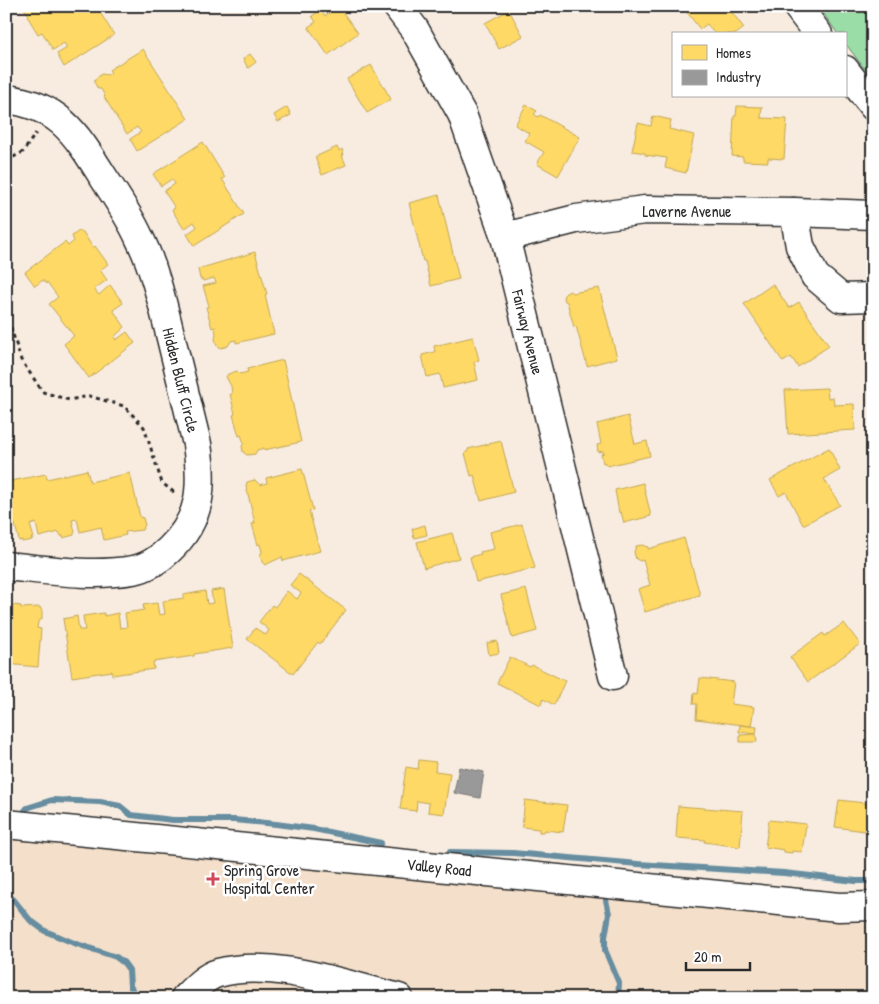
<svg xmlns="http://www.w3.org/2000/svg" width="879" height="1004" viewBox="0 0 879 1004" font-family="'Patrick Hand',sans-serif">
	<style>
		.built { fill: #f3dfca }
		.green { fill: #9bdda7; stroke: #638469 }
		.homes { fill: #ffd966; stroke: #bfa554 }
		.industry { fill: #999; stroke: #787878 }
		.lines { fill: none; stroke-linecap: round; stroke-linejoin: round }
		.stream { stroke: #668da0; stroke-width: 6 }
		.minor-casing { stroke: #2b2b2b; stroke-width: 31 }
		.path { stroke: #2b2b2b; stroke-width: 3; stroke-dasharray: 4 4; stroke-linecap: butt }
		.minor { stroke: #fff; stroke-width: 28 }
		.poi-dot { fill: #d1495b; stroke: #fff; stroke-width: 2 }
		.labels { text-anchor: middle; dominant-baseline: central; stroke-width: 5; stroke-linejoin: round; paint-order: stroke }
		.street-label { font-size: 16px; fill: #2b2b2b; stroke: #fff }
		.poi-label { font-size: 16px; fill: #2b2b2b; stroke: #fff; text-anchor: start }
	</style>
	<rect width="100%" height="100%" fill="#f8ece0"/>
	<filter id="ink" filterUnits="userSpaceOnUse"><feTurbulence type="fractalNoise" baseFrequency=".02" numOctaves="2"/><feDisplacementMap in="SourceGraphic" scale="10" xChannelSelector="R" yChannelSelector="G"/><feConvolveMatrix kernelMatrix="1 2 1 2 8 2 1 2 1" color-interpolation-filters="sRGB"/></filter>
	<g filter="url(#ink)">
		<polygon class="built" points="6,836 873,924 873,998 6,998"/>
		<polygon class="green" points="818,6 873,6 873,80 845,43 845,34 838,34"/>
		<g class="homes">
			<polygon points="22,6 96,6 114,35 64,67 57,54 67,48 64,43 53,50 42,32 38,34 27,16 29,15"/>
			<polygon points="338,6 358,33 328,55 308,27 316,22 312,16 321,10 325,16"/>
			<polygon points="682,6 727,6 744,28 736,34 715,34 707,24 700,29"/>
			<polygon points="509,10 523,36 499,49 485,23"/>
			<polygon points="143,49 188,119 137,151 130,139 141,132 137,127 127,134 104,97 105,96 101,89 98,89 94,82 96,78 102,74 107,75 111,72 109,70"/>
			<polygon points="250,54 256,62 248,68 243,59"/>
			<polygon points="371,65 391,99 367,113 347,79"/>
			<polygon points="526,105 537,111 534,114 538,117 540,115 580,137 558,176 537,164 544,152 525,141 529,133 515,125"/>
			<polygon points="737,106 762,107 761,118 787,119 784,159 768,158 768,162 743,161 743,157 732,156 734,116 736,116"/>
			<polygon points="287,107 291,115 278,122 274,115"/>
			<polygon points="653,116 671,120 669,129 694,135 686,173 665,168 667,158 645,155 645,153 632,151 638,123 651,126"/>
			<polygon points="203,142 225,178 222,179 244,214 194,246 187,234 197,227 194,222 184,229 172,210 175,208 164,191 175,184 172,179 161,186 153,174"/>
			<polygon points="337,147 339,151 342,149 344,155 342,155 346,165 322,175 315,157"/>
			<polygon points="439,195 459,279 431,286 425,261 423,261 409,203"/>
			<polygon points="79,231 83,232 93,248 95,246 108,264 100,270 107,280 94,289 99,295 110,285 123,303 113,310 125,327 114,337 116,340 127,332 135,343 89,378 64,344 74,336 49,304 58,297 47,282 46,284 43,280 35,286 25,272 65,242 68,246 74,241 72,236"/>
			<polygon points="255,252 267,294 265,295 274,334 236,343 236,340 231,341 228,346 221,348 217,345 215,339 216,334 215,327 212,328 206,307 209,306 203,286 216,283 214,278 203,281 202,279 200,279 198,269"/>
			<polygon points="773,284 789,308 799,302 829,346 798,367 791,357 783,362 744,304"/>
			<polygon points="599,288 617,358 587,366 576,326 574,327 567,302 565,301 563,296 566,293 570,291 572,293"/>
			<polygon points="473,337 479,360 474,362 478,380 443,388 440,374 427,377 422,355 435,352 434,346"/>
			<polygon points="283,360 301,442 264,450 264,448 257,450 255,454 247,455 243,452 242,446 244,443 241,435 239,436 233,415 235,414 230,394 232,394 231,386 226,377 228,374 237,371 240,374 248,372 247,369"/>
			<polygon points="827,388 828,398 833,397 834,405 854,404 855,430 788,434 785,390"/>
			<polygon points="628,416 635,444 647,441 650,456 607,466 606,463 603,463 601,454 604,453 603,451 598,452 597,445 601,444 597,424"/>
			<polygon points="501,441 514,492 481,501 474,475 471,476 465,453 468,451 468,449"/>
			<polygon points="829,448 840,470 824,479 840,505 803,525 786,492 779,496 770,480"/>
			<polygon points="302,469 313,510 309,511 320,551 283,561 282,557 265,565 262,562 260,555 262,552 260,544 258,545 252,524 255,523 246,486 247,482 255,480 260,485 267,483 266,478"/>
			<polygon points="87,470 90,482 130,473 140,517 143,518 145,525 142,530 125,532 126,535 104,540 101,527 80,532 77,519 72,520 75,532 74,533 74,535 63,538 63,536 61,536 59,532 39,537 36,523 30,525 34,538 31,538 32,540 22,542 22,540 19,541 15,524 6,526 6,482 46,474 47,479"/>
			<polygon points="643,483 651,516 624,523 621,512 619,513 615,490"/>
			<polygon points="522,524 535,568 476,582 470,557 481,554 480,552 494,549 490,532"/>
			<polygon points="425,525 427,535 414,538 412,529"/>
			<polygon points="452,533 459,558 424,568 417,542"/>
			<polygon points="684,538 700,595 645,612 638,589 650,585 643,560 640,561 636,559 634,552 636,546 642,545 648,547 648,549"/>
			<polygon points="299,574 346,610 320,644 318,642 293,674 247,639 255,628 266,635 269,630 259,622 272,605 275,607 287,591 297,599 301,593 290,585"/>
			<polygon points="224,589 233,648 194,654 194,656 153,662 154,669 112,675 112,671 72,677 63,619 77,616 79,630 85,630 83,616 104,613 104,616 118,613 120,628 127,627 125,613 144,610 143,605 157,603 159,615 165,614 163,601 184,598 183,595 205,591 207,604 213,603 211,591"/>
			<polygon points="526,589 537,631 512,638 501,595"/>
			<polygon points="6,604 21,606 21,608 40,607 42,611 42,619 38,622 37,628 41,629 38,667 6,664"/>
			<polygon points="844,623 860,644 808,682 790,657 823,633 825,636"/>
			<polygon points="497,641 499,653 489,655 487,643"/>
			<polygon points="510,657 530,667 532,665 565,681 554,705 543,699 541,705 497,683"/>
			<polygon points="700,678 734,682 731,704 754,707 751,726 696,719 697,704 693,704 694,693 698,694"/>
			<polygon points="740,725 757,727 756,734 739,732"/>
			<polygon points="756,734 757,742 740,742 740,735"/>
			<polygon points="419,760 436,762 435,771 450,773 444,814 428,812 429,803 417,801 416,811 400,809 406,767 418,769"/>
			<polygon points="525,800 567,805 563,832 545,830 544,832 539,832 539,829 522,827"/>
			<polygon points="839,800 873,804 872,832 835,827"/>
			<polygon points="678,806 743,811 740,847 704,842 705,840 676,838"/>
			<polygon points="769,820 806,824 802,852 792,851 792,853 784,852 784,850 765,847"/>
		</g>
		<polygon class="industry" points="459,767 484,772 480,798 454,793"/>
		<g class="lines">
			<g class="stream">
				<polyline points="19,818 27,808 52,800 100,802 120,806 131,815 173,820 234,820 276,824 314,829 381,843"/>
				<polyline points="450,852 513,853 638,864 784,873 856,881 873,881"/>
				<polyline points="6,894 14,900 30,920 45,931 74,943 116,957 124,963 129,970 130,986 137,998"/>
				<polyline points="606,900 609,914 605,937 605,950 619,983 618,998"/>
			</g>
			<g class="minor-casing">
				<g id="minor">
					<polyline points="397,6 415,30 462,114 505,237 613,676"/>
					<polyline points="797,6 818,34"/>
					<polyline points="845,70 873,106"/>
					<path d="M6,99C59,105 76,134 102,175C115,195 129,215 139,237C154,267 162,301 170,334C179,371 188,407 197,444C203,486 202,519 169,550C160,559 146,568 133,570C92,577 48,570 6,566"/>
					<polyline points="794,212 800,246 815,276 841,298 873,297"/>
					<polyline points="505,237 576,219 645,210 794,212 873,215"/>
					<polyline points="6,824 839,907 873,906"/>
					<path d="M185,998C194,989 206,976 218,973C272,958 346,985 399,998"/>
				</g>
			</g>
			<g class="path">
				<polyline points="6,161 23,152 36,133"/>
				<polyline points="6,312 21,360 43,392 69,400 89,396 124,406 144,427 162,483 175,493"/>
			</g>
			<use href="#minor" class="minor"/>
		</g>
	</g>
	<path class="poi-dot" d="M210.5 871.5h5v5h5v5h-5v5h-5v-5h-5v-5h5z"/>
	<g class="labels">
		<g class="street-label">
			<text x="687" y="211">Laverne Avenue</text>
			<text transform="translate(528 332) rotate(76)">Fairway Avenue</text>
			<text transform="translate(181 380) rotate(76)">Hidden Bluff Circle</text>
			<text transform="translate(439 867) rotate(6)">Valley Road</text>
		</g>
		<g class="poi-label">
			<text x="224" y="870">Spring Grove<tspan x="224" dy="18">Hospital Center</tspan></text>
		</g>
	</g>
	<rect width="879" height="1004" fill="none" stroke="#fff" stroke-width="25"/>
	<rect x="12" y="12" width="854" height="979" fill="none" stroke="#2b2b2b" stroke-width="2" filter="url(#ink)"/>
	<rect x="672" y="32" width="175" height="65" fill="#ffffff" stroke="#aaaaaa"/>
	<rect x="682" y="45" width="25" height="15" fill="#ffd966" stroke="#aaaaaa"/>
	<text x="716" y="58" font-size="15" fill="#2b2b2b">Homes</text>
	<rect x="682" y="70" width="25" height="15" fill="#999999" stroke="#aaaaaa"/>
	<text x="716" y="82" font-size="15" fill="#2b2b2b">Industry</text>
	<path d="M686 962v8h64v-8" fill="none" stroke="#2b2b2b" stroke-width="2.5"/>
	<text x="694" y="962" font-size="15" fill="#2b2b2b" stroke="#ffffff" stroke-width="4" paint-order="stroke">20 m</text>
</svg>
